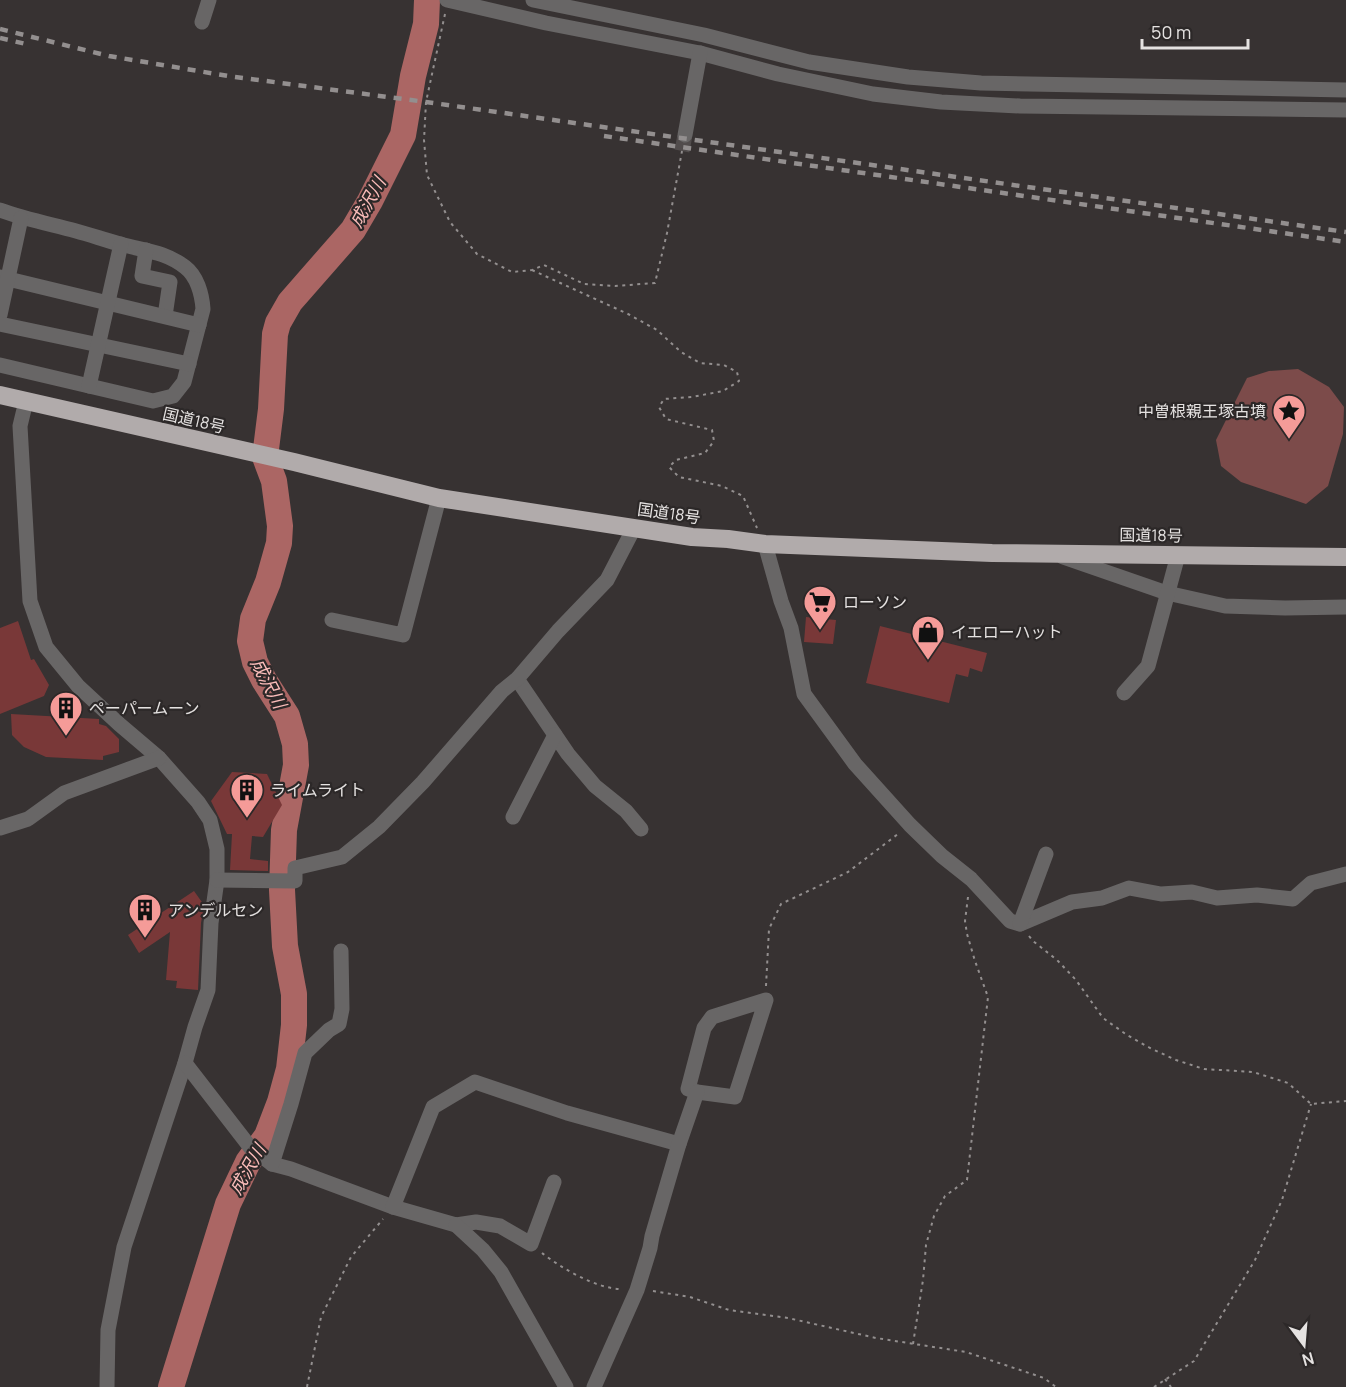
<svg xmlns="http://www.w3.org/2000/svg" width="1346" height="1387" viewBox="0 0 1346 1387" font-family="Manrope,'Noto Sans JP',sans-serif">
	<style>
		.green { fill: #7c4b4a }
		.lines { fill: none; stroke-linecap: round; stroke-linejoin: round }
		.river { stroke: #ab6664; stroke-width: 26 }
		.building { fill: #793838 }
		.minor-tunnel { stroke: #514c4c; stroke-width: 15; stroke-dasharray: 15 8; stroke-linecap: butt }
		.path { stroke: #938f8f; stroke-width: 2; stroke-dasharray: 3 4.5; stroke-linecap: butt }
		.minor { stroke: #686666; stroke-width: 15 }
		.highway { stroke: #b1abab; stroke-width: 18 }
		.rail { stroke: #938f8f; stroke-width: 4.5; stroke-dasharray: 8 8; stroke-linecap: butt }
		.labels { text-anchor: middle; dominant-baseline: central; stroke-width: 4.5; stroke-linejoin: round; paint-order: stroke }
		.poi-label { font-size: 16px; fill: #e5e2e1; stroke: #2c2828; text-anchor: start }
		.street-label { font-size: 16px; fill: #e5e2e1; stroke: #2c2828 }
		.water-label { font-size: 18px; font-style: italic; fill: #fabcb9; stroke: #2c2828 }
	</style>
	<rect width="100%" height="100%" fill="#373232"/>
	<polygon class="green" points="1298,369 1329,387 1344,407 1343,434 1328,486 1306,504 1241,482 1221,466 1216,440 1247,378 1269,371"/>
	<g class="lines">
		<polyline class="river" points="171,1387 228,1204 248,1162 267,1136 280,1102 289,1069 294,1025 294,994 285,946 282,890 284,830 296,765 295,744 287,716 264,680 255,662 250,641 253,619 268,582 279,543 280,526 274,481 265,457 271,409 275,334 278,323 290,302 353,230 370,201 403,135 413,76 426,24 427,0"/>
	</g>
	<g class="building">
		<polygon points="806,617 836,620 833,644 804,642"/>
		<polygon points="18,621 31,660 34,659 49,685 44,696 0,714 0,628"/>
		<polygon points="880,626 987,653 982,672 970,668 968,677 956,674 949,703 866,683"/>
		<polygon points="11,714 99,719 99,724 106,726 119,739 119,752 103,756 103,760 46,757 24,747 12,735"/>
		<polygon points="232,772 267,774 282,805 263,837 252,836 250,859 268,861 268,871 230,870 232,834 227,834 211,801"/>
		<polygon points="194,891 204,905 201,923 198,990 176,988 177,981 166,980 170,932 139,953 128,935"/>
	</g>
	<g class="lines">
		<polyline class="minor-tunnel" points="682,151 685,135"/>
		<g class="path">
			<polyline points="445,14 426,102 424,140 427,175 450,222 477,254 512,272 532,270 544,265 584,284 615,286 655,283 667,233 682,151"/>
			<polyline points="532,270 628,314 657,330 681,352 700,363 724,365 737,372 739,381 723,391 692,397 664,399 659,407 666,419 712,430 714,441 705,453 676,460 669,467 679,477 722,486 743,496 757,528"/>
			<polyline points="1029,936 1033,941 1057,960 1076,980 1103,1018 1127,1035 1150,1048 1176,1060 1204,1069 1253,1072 1288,1083 1311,1104 1346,1101"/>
			<polyline points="766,986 769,929 781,904 848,872 898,834"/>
			<path d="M542,1253C561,1268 595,1288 620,1289"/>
			<polyline points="653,1291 690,1297 729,1310 788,1318 876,1338 966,1352 1044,1378 1056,1387"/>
			<polyline points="913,1344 923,1280 926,1245 934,1216 945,1196 967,1180 988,997 975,961 967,934 965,921 968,897"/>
			<polyline points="1165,1379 1171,1387"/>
			<polyline points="307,1387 321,1317 351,1257 383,1219"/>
			<polyline points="1154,1387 1194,1361 1255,1260 1282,1200 1311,1104"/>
		</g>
		<g class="minor">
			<polyline points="447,0 546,23 700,53 778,74 873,94 941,102 1020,106 1346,110"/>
			<polyline points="533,0 704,35 809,62 908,77 981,83 1346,90"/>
			<polyline points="202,22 209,0"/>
			<polyline points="685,135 700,53"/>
			<path d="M0,210C25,219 50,224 76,231C91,235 105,240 120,244C145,251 164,251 185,267C197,276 202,294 203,309L184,382L173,396L153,401L0,365"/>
			<polyline points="146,250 142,276 170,282 165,316"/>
			<polyline points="0,277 199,325"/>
			<polyline points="0,315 21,218"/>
			<polyline points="0,324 189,364"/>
			<polyline points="89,386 121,244"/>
			<polyline points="26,401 20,426 30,601 46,647 78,686 119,724 159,758 198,802 210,820 217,849 217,880 211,923 208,990 195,1027 185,1063 124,1247 108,1330 107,1387"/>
			<polyline points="765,544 781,601 791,628 804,694 855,764 910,825 942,856 971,879 1010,921 1020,924 1072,902 1102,898 1129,888 1161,894 1192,892 1217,898 1257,895 1293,899 1311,883 1346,874"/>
			<polyline points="1063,557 1167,593 1225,606 1285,608 1346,607"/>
			<polyline points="332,620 403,635 439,498"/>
			<polyline points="517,679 568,754 595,786 626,811 641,829"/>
			<polyline points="1124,693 1148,666 1178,555"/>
			<polyline points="513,817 555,735"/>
			<polyline points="0,828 28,819 64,793 159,758"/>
			<polyline points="217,880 295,881 295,868 342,857 379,827 423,782 502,691 517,679 558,631 607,580 634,528"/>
			<polyline points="1020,924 1046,854"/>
			<polygon points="766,1000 735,1097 697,1092 688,1089 704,1028 712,1017"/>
			<polyline points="185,1063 250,1147 272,1164 291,1169 393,1207 456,1225 476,1222 500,1226 531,1244 554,1182"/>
			<polyline points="272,1164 291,1104 305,1053 329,1030 339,1024 342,1009 341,951"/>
			<polyline points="393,1207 433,1107 475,1082 567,1113 679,1144"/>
			<polyline points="456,1225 483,1250 501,1272 566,1387"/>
			<polyline points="594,1387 637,1290 650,1248 652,1236 679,1144 697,1092"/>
		</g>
		<polyline class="highway" points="0,395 294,462 439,498 692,537 728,539 765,544 992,553 1346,557"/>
		<g class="rail">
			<polyline points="0,29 109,56 228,76 426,102 1346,232"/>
			<polyline points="0,38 26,44"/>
			<polyline points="604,136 1346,242"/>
		</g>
	</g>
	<defs>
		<g id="sight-pin" transform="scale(1.725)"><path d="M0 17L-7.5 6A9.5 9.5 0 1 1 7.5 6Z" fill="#f59b98" stroke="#2c2828"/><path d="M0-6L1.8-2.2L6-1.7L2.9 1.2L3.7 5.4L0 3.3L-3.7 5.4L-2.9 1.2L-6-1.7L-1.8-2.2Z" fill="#111"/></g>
		<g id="supermarket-pin" transform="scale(1.725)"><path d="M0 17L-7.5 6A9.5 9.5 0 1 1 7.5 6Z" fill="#f59b98" stroke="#2c2828"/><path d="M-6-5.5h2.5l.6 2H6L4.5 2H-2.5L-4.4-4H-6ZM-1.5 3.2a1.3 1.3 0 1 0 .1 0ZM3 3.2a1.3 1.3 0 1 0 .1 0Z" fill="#111"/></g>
		<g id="shop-pin" transform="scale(1.725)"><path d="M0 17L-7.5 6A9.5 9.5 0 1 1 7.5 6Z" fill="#f59b98" stroke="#2c2828"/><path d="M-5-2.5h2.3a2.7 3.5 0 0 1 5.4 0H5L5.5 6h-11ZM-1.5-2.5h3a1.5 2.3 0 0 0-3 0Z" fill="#111"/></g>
		<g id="building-pin" transform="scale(1.725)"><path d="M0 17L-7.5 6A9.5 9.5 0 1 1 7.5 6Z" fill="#f59b98" stroke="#2c2828"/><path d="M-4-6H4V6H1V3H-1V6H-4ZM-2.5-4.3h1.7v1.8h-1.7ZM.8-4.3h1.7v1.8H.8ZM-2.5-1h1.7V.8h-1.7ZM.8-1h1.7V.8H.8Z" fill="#111"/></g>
	</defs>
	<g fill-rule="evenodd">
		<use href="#sight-pin" x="1289" y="411"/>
		<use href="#supermarket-pin" x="820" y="602"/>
		<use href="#shop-pin" x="928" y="632"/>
		<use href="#building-pin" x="66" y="708"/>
		<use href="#building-pin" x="247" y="790"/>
		<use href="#building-pin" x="145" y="910"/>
	</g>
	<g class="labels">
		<g class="poi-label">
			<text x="1266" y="411" text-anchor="end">中曽根親王塚古墳</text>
			<text x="843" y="602">ローソン</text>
			<text x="951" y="632">イエローハット</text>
			<text x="89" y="708">ペーパームーン</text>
			<text x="270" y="790">ライムライト</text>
			<text x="168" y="910">アンデルセン</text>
		</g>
		<g class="street-label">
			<text transform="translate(194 420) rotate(13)">国道18号</text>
			<text transform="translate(669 513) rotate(8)">国道18号</text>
			<text transform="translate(1151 535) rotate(1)">国道18号</text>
		</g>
		<g class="water-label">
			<text transform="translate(367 202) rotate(-61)">成沢川</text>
			<text transform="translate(269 683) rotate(62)">成沢川</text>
			<text transform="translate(247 1169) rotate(-60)">成沢川</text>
		</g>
	</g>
	<g transform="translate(1304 1345) rotate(164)" stroke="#2c2828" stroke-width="4.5" paint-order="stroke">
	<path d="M0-4.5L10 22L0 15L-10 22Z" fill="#e5e2e1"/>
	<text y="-9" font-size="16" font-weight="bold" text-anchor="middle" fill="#e5e2e1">N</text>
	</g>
	<path d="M1142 39v9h106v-9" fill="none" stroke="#e5e2e1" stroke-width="3"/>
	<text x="1151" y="39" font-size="18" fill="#e5e2e1" stroke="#2c2828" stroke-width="4.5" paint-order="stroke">50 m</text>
</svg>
